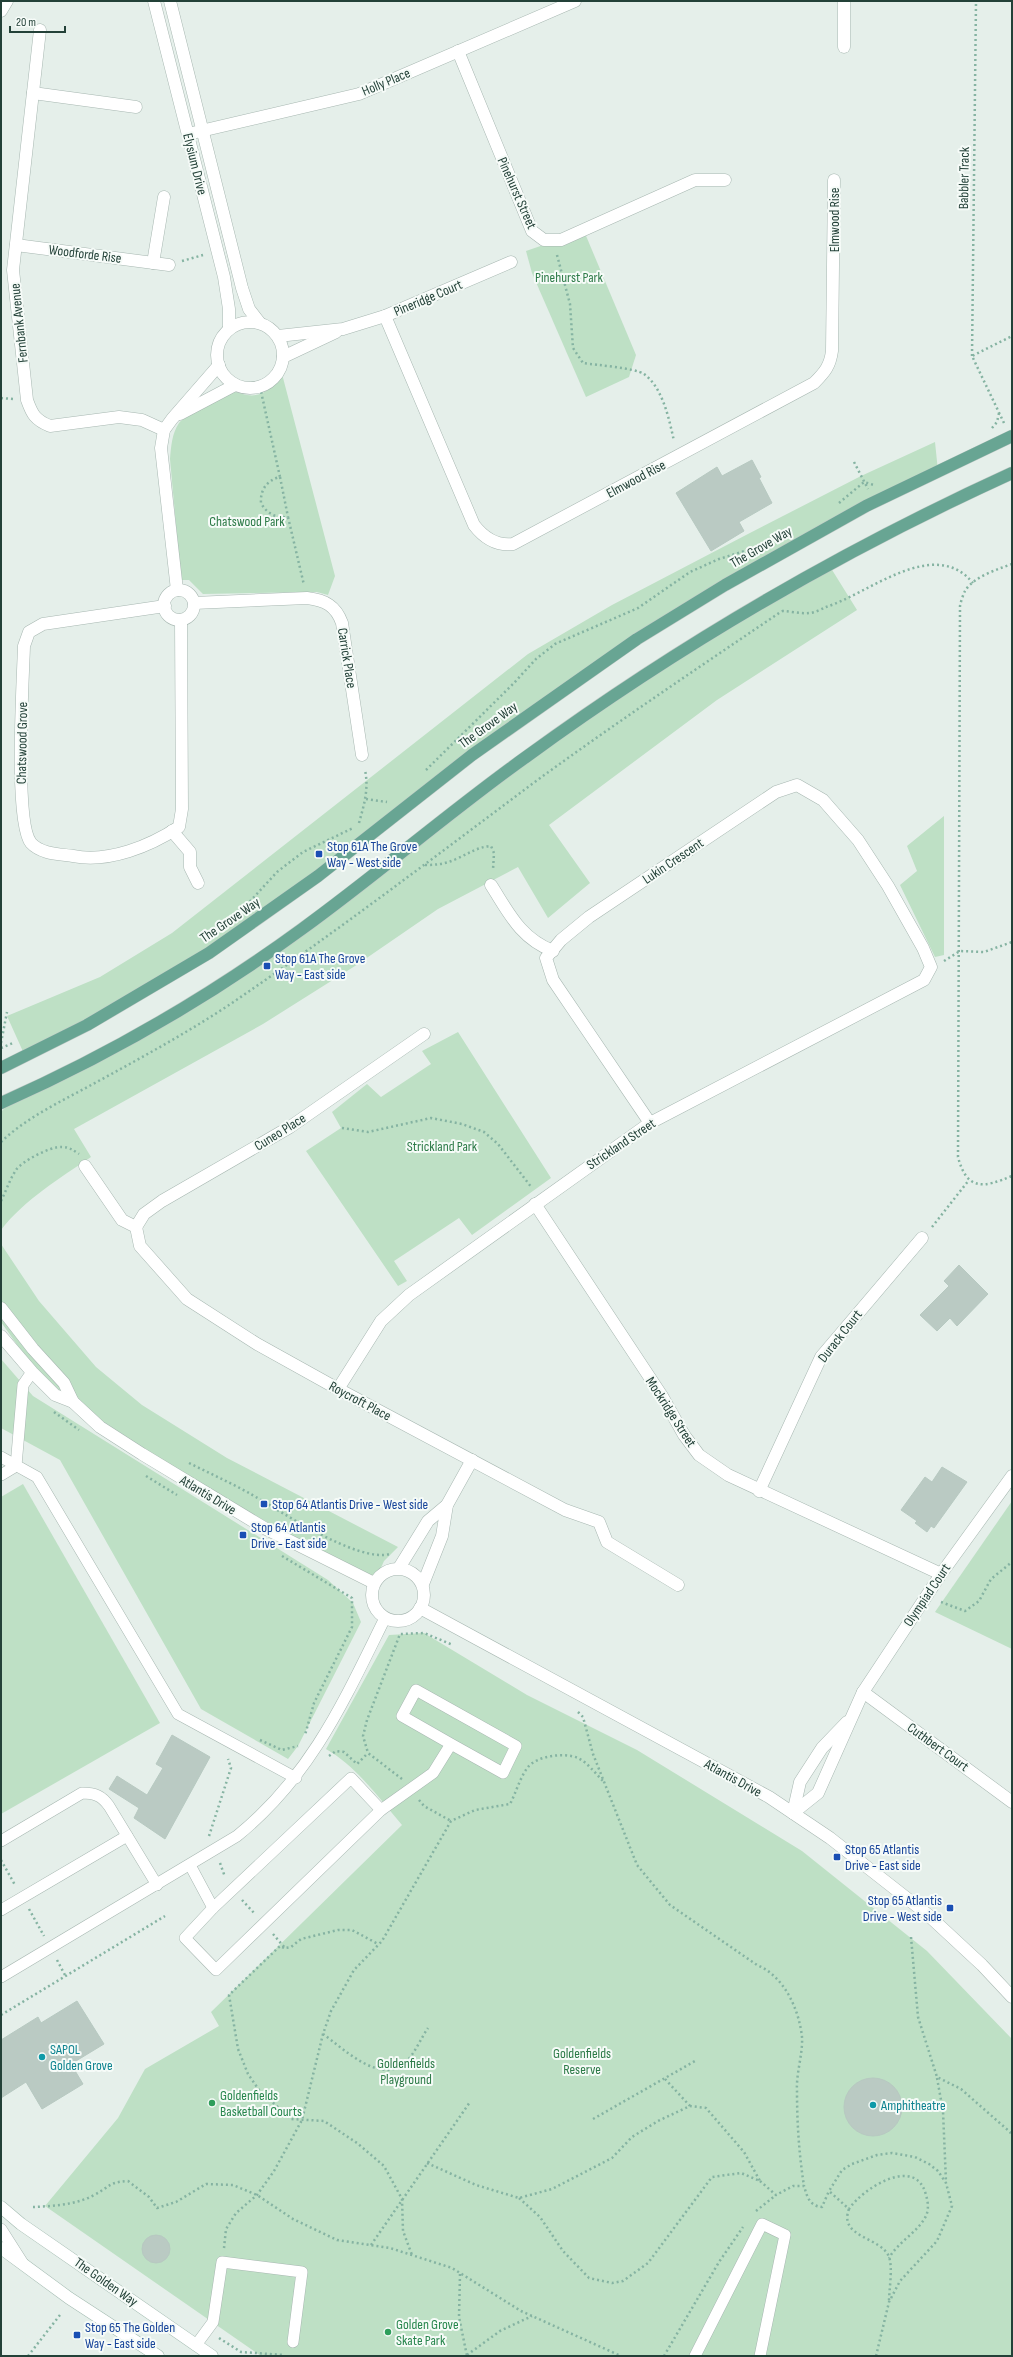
<svg xmlns="http://www.w3.org/2000/svg" width="1013" height="2357" viewBox="0 0 1013 2357" font-family="'Sofia Sans Condensed',sans-serif">
	<style>
		.green { fill: #bee0c5 }
		.building { fill: #bacac3; stroke: #b7c9c1 }
		.lines { fill: none; stroke-linecap: round; stroke-linejoin: round }
		.service-casing { stroke: #a7b7b1; stroke-width: 12 }
		.minor-casing { stroke: #a7b7b1; stroke-width: 13 }
		.tertiary-casing { stroke: #a7b7b1; stroke-width: 13 }
		.secondary-casing { stroke: #a3bbb1; stroke-width: 13 }
		.primary-casing { stroke: #c1cac7; stroke-width: 13 }
		.path { stroke: #85b3a2; stroke-width: 2.5; stroke-dasharray: 2 3; stroke-linecap: butt }
		.service { stroke: #fff; stroke-width: 11 }
		.minor { stroke: #fff; stroke-width: 12 }
		.tertiary { stroke: #fff; stroke-width: 12 }
		.secondary { stroke: #fff; stroke-width: 12 }
		.primary { stroke: #68a593; stroke-width: 12 }
		.transit-dot { fill: #1a4fb4; stroke: #f6fbf8; stroke-width: 1.5 }
		.culture-dot { fill: #0f9aa8; stroke: #f6fbf8; stroke-width: 1.5 }
		.leisure-dot { fill: #2e9e5b; stroke: #f6fbf8; stroke-width: 1.5 }
		.labels { text-anchor: middle; dominant-baseline: central; stroke-width: 4; stroke-linejoin: round; paint-order: stroke }
		.street-label { font-size: 14px; fill: #234138; stroke: #f6fbf8 }
		.park-label { font-size: 14px; fill: #2c7a47; stroke: #f6fbf8 }
		.transit-label { font-size: 14px; fill: #164399; stroke: #f6fbf8; text-anchor: start }
		.culture-label { font-size: 14px; fill: #0d838f; stroke: #f6fbf8; text-anchor: start }
		.leisure-label { font-size: 14px; fill: #27864d; stroke: #f6fbf8; text-anchor: start }
	</style>
	<rect width="100%" height="100%" fill="#e5efea"/>
	<g class="green">
		<polygon points="584,231 636,355 629,377 586,397 532,273 526,251"/>
		<path d="M282,374L335,576L328,595L317,592L203,594L189,580H181L170,459C171,447 172,433 179,423C184,416 226,393 235,392C239,392 244,395 247,395C262,398 275,386 282,374Z"/>
		<polygon points="935,442 938,471 637,639 268,912 25,1056 7,1016 100,977 172,933 528,654 612,605 746,535 861,476"/>
		<path d="M829,565L857,610L717,700L549,825L590,883L548,918L518,867L438,909L355,966L263,1024L74,1129L91,1157C60,1178 24,1200 1,1230V1112L15,1097L204,995L602,703Z"/>
		<polygon points="944,816 944,955 935,957 900,885 917,871 907,846"/>
		<polygon points="458,1032 551,1178 472,1235 459,1218 394,1261 407,1281 398,1286 306,1151 341,1128 332,1112 367,1084 381,1097 431,1064 422,1051"/>
		<polygon points="1,1244 39,1301 96,1367 142,1405 227,1458 398,1547 384,1561 374,1583 100,1427 59,1390 27,1359 1,1322"/>
		<polygon points="1,1359 33,1396 328,1580 353,1603 361,1622 298,1746 288,1759 201,1709 60,1460 1,1428"/>
		<polygon points="23,1484 160,1723 1,1814 1,1497"/>
		<polygon points="1012,1501 1012,1649 935,1612"/>
		<path d="M424,1633L527,1695L637,1750L802,1851L927,1951L1012,2039V2356H261L45,2206L118,2118L145,2069L219,2026L211,2012L402,1825C379,1798 357,1767 326,1749L389,1635Z"/>
	</g>
	<g class="building">
		<polygon points="752,460 761,477 759,478 772,503 739,522 744,531 711,551 676,493 717,467 722,476"/>
		<polygon points="959,1265 988,1294 957,1326 950,1318 937,1331 920,1315 949,1286 944,1281"/>
		<polygon points="942,1467 967,1482 934,1528 931,1526 927,1532 915,1523 917,1521 901,1510 925,1477 932,1482"/>
		<polygon points="172,1735 210,1757 165,1839 134,1818 139,1808 109,1789 117,1776 147,1795 163,1768 156,1764"/>
		<polygon points="77,2001 104,2044 71,2064 83,2084 42,2109 26,2082 1,2098 1,2040 38,2017 41,2023"/>
		<circle cx="873" cy="2107" r="29"/>
		<circle cx="156" cy="2249" r="14"/>
	</g>
	<g class="lines">
		<g class="service-casing">
			<g id="service">
				<polyline points="1,1457 37,1477 178,1714 296,1778"/>
				<polyline points="16,1466 23,1385 32,1372"/>
				<polyline points="1,1475 16,1466"/>
				<path d="M1,1841L82,1793C95,1793 102,1796 109,1806L157,1885"/>
				<polyline points="190,1865 213,1908 351,1778 381,1810"/>
				<polyline points="213,1908 185,1938 216,1970 381,1810 433,1773 451,1744 402,1716 416,1690 516,1746 503,1773 451,1744"/>
				<polyline points="1,1910 127,1836"/>
				<path d="M1,1977L237,1836C311,1776 344,1701 385,1618"/>
				<polyline points="1,2229 22,2262"/>
				<polyline points="196,2345 213,2322 222,2262 302,2272 293,2342"/>
				<polyline points="695,2356 762,2224 785,2235 760,2356"/>
			</g>
		</g>
		<g class="minor-casing">
			<g id="minor">
				<path d="M40,30L13,270L27,400C32,414 35,420 50,426L119,417L142,420L164,430"/>
				<polyline points="844,47 844,1"/>
				<polyline points="458,51 532,231 544,240 561,240 695,180 725,180"/>
				<polyline points="33,93 136,107"/>
				<polyline points="188,134 359,94 575,1"/>
				<polyline points="16,245 169,265"/>
				<polyline points="153,263 164,197"/>
				<path d="M385,316L474,525C484,538 497,546 513,544L814,383C825,372 830,366 832,351L834,180"/>
				<circle cx="250" cy="355" r="33"/>
				<polyline points="278,336 343,329 385,316 511,262"/>
				<polyline points="283,357 336,332"/>
				<polyline points="180,414 235,385"/>
				<polyline points="177,590 161,448 164,430 172,419 219,365"/>
				<circle cx="179" cy="605" r="15"/>
				<path d="M194,603L307,598C325,600 336,606 342,623L362,755"/>
				<path d="M165,606L43,624L29,632L24,646C23,680 14,822 31,843C41,854 59,854 73,856C109,863 150,846 179,827L182,809L181,620"/>
				<polyline points="172,831 190,852 190,867 198,883"/>
				<path d="M491,885C509,913 520,938 553,951"/>
				<polyline points="85,1166 122,1220 136,1227 140,1246 187,1299 257,1344 338,1389 565,1510 599,1522 607,1542 678,1585"/>
				<polyline points="535,1204 662,1396 684,1435 699,1455 728,1475 941,1574"/>
				<polyline points="136,1227 144,1214 162,1201 290,1127 424,1034"/>
				<polyline points="338,1389 381,1321 409,1295 650,1123 924,980 931,967 923,948 888,886 858,840 823,800 797,785 776,792 589,917 561,940 546,958 553,980 650,1123"/>
				<polyline points="759,1491 821,1357 922,1238"/>
				<polyline points="399,1568 428,1521 447,1505"/>
				<polyline points="423,1584 442,1536 447,1505 472,1460"/>
				<polyline points="863,1692 1012,1802"/>
				<polyline points="793,1813 818,1793 863,1692 941,1574 1012,1476"/>
				<polyline points="793,1813 800,1782 822,1748 847,1722"/>
			</g>
		</g>
		<g class="tertiary-casing">
			<g id="tertiary">
				<polyline points="154,1 224,277 229,309 229,328"/>
				<polyline points="170,1 242,288 249,309 259,322"/>
				<polyline points="1,11 7,1"/>
				<polyline points="1,1308 33,1349 64,1383 73,1402"/>
				<polyline points="1,1336 32,1372 55,1395 73,1402 100,1427 142,1454 266,1529 374,1583"/>
				<circle cx="398" cy="1595" r="26"/>
				<polyline points="420,1608 769,1797 830,1838 927,1914 982,1965 1012,1997"/>
			</g>
		</g>
		<g class="secondary-casing">
			<g id="secondary">
				<polyline points="1,2207 21,2224 212,2356"/>
				<polyline points="1,2248 69,2298 158,2356"/>
			</g>
		</g>
		<g class="primary-casing">
			<g id="primary">
				<polyline points="1,1068 87,1025 209,953 318,876 472,755 637,639 725,585 866,506 1012,436"/>
				<path d="M1,1103C107,1056 209,997 302,929C378,874 449,812 526,757C678,646 841,551 1012,473"/>
			</g>
		</g>
		<g class="path">
			<path d="M557,255L570,304L573,348L583,363C596,365 635,368 644,374C663,388 669,419 674,441"/>
			<polyline points="182,261 203,255"/>
			<polyline points="972,356 976,1"/>
			<path d="M260,387L280,477C267,480 260,490 261,503C267,514 276,518 288,517L304,585"/>
			<polyline points="1,398 13,399"/>
			<polyline points="1004,423 972,356 1012,336"/>
			<polyline points="992,428 997,422 999,413"/>
			<polyline points="854,462 868,489"/>
			<polyline points="280,477 288,517"/>
			<polyline points="839,503 864,482 874,485"/>
			<path d="M1012,564C998,569 973,577 965,591C963,595 961,601 960,606L958,1157C967,1191 983,1188 1012,1176"/>
			<path d="M782,611C790,611 800,614 809,613C815,613 821,609 826,607C870,593 934,536 973,583"/>
			<polyline points="426,770 513,684 536,659 555,644 638,608 690,572 719,559 761,546"/>
			<polyline points="366,799 387,802"/>
			<path d="M359,823C364,805 369,789 365,770"/>
			<path d="M425,865C436,865 446,864 456,859C468,854 477,847 491,846L494,853L493,870"/>
			<polyline points="243,909 277,872 303,852 353,828"/>
			<polyline points="944,961 960,951 984,952 1012,942"/>
			<polyline points="1,1043 7,1012"/>
			<polyline points="1,1048 13,1043"/>
			<polyline points="342,1128 368,1132 431,1118 462,1124 484,1132 498,1144 532,1188"/>
			<path d="M1,1142C27,1117 62,1101 93,1084C139,1059 185,1034 229,1005C332,935 432,859 532,784C614,724 698,668 782,611"/>
			<path d="M1,1201C6,1191 10,1179 16,1170C22,1161 51,1146 62,1147C69,1147 73,1150 79,1154"/>
			<polyline points="932,1227 969,1180"/>
			<polyline points="54,1412 79,1430"/>
			<path d="M189,1463C209,1473 229,1482 249,1493C279,1510 357,1563 390,1554"/>
			<polyline points="146,1476 177,1495"/>
			<polyline points="282,1556 352,1598 352,1627 314,1703 305,1735"/>
			<polyline points="941,1602 965,1611 979,1601 991,1579 1012,1562"/>
			<path d="M578,1712L583,1717L593,1754L637,1865L670,1905L757,1965C784,1976 799,2009 802,2037C803,2054 796,2073 797,2091C797,2123 799,2154 804,2186"/>
			<polyline points="260,1740 282,1750 298,1746"/>
			<polyline points="329,1756 336,1751 344,1752 357,1764 368,1753"/>
			<polyline points="402,1779 368,1753 363,1736 367,1720 400,1634 424,1633 453,1645"/>
			<polyline points="419,1800 424,1806 451,1821"/>
			<polyline points="209,1836 231,1768 228,1759"/>
			<polyline points="1,1860 15,1885"/>
			<polyline points="220,1863 225,1877"/>
			<polyline points="242,1900 255,1914"/>
			<polyline points="29,1909 44,1936"/>
			<polyline points="273,1934 285,1948 291,1947 301,1939 338,1930 352,1930 378,1944"/>
			<polyline points="911,1937 918,2017 937,2077 961,2089 1010,2132 1012,2136"/>
			<polyline points="284,1948 280,1946 229,1995 238,2049 248,2074 259,2090 291,2119 324,2121 357,2143 384,2166 402,2199 403,2231 412,2255"/>
			<polyline points="57,1960 66,1977"/>
			<polyline points="1,2015 165,1916"/>
			<path d="M323,2034C344,2049 381,2086 406,2062C415,2053 421,2038 428,2028"/>
			<polyline points="937,2078 943,2111 946,2182"/>
			<polyline points="665,2079 690,2106"/>
			<polyline points="593,2119 695,2061"/>
			<polyline points="427,2163 476,2185 519,2198 552,2189 612,2158 632,2137 658,2121 690,2106 706,2108 744,2152 760,2181 741,2173 712,2177 648,2263 623,2281 612,2283 589,2278 563,2251 540,2217 519,2198"/>
			<path d="M760,2181L776,2195L793,2186H804C807,2196 809,2206 822,2207L829,2191"/>
			<path d="M33,2207C53,2206 76,2205 94,2195C110,2187 108,2182 128,2181L149,2197L157,2208L176,2202L206,2184L233,2185L257,2195L293,2219L337,2240L390,2248L452,2268L521,2311L621,2356"/>
			<path d="M849,2209C838,2238 882,2237 889,2257C893,2267 889,2291 889,2301"/>
			<polyline points="756,2211 776,2195"/>
			<polyline points="371,2245 470,2102"/>
			<path d="M224,2248L226,2229L236,2213L257,2195L274,2171L302,2120L323,2034L331,2011L354,1970L382,1941L451,1821L475,1810L510,1804C516,1793 520,1777 528,1767C537,1756 564,1752 578,1758C588,1763 595,1773 603,1781"/>
			<polyline points="460,2274 459,2317 467,2356"/>
			<polyline points="219,2338 241,2352 284,2355"/>
			<polyline points="467,2355 500,2331 532,2316"/>
			<polyline points="28,2356 60,2315"/>
			<polyline points="664,2356 719,2262 743,2227"/>
			<path d="M876,2356L889,2302L900,2281L937,2241L952,2206L946,2183L938,2171L929,2164L915,2157L892,2153L877,2155L852,2164L842,2170L829,2191L849,2209C862,2189 916,2154 926,2195C928,2202 929,2209 926,2216C918,2232 898,2242 889,2258"/>
		</g>
		<use href="#service" class="service"/>
		<use href="#minor" class="minor"/>
		<use href="#tertiary" class="tertiary"/>
		<use href="#secondary" class="secondary"/>
		<use href="#primary" class="primary"/>
	</g>
	<g class="transit-dot">
		<rect x="315" y="850" width="8" height="8" rx="2"/>
		<rect x="263" y="962" width="8" height="8" rx="2"/>
		<rect x="260" y="1500" width="8" height="8" rx="2"/>
		<rect x="239" y="1531" width="8" height="8" rx="2"/>
		<rect x="833" y="1853" width="8" height="8" rx="2"/>
		<rect x="946" y="1904" width="8" height="8" rx="2"/>
		<rect x="73" y="2331" width="8" height="8" rx="2"/>
	</g>
	<g class="culture-dot">
		<circle cx="42" cy="2057" r="4"/>
		<circle cx="873" cy="2105" r="4"/>
	</g>
	<g class="leisure-dot">
		<circle cx="212" cy="2103" r="4"/>
		<circle cx="388" cy="2332" r="4"/>
	</g>
	<g class="labels">
		<g class="street-label">
			<text transform="translate(386 82) rotate(-23)">Holly Place</text>
			<text transform="translate(195 164) rotate(76)">Elysium Drive</text>
			<text transform="translate(964 178) rotate(-89)">Babbler Track</text>
			<text transform="translate(517 193) rotate(66)">Pinehurst Street</text>
			<text transform="translate(834 220) rotate(-90)">Elmwood Rise</text>
			<text transform="translate(85 254) rotate(7)">Woodforde Rise</text>
			<text transform="translate(428 298) rotate(-23)">Pineridge Court</text>
			<text transform="translate(19 323) rotate(-96)">Fernbank Avenue</text>
			<text transform="translate(636 479) rotate(-28)">Elmwood Rise</text>
			<text transform="translate(761 547) rotate(-30)">The Grove Way</text>
			<text transform="translate(347 658) rotate(81)">Carrick Place</text>
			<text transform="translate(488 725) rotate(-36)">The Grove Way</text>
			<text transform="translate(22 743) rotate(-89)">Chatswood Grove</text>
			<text transform="translate(673 861) rotate(-34)">Lukin Crescent</text>
			<text transform="translate(230 920) rotate(-34)">The Grove Way</text>
			<text transform="translate(280 1132) rotate(-32)">Cuneo Place</text>
			<text transform="translate(621 1144) rotate(-34)">Strickland Street</text>
			<text transform="translate(840 1336) rotate(-52)">Durack Court</text>
			<text transform="translate(360 1401) rotate(28)">Roycroft Place</text>
			<text transform="translate(671 1412) rotate(57)">Mockridge Street</text>
			<text transform="translate(208 1495) rotate(31)">Atlantis Drive</text>
			<text transform="translate(927 1595) rotate(-56)">Olympiad Court</text>
			<text transform="translate(938 1747) rotate(36)">Cuthbert Court</text>
			<text transform="translate(733 1778) rotate(29)">Atlantis Drive</text>
			<text transform="translate(106 2282) rotate(35)">The Golden Way</text>
		</g>
		<g class="park-label">
			<text x="569" y="277">Pinehurst Park</text>
			<text x="247" y="521">Chatswood Park</text>
			<text x="442" y="1146">Strickland Park</text>
			<text x="582" y="2053">Goldenfields<tspan x="582" dy="16">Reserve</tspan></text>
			<text x="406" y="2063">Goldenfields<tspan x="406" dy="16">Playground</tspan></text>
		</g>
		<g class="transit-label">
			<text x="327" y="846">Stop 61A The Grove<tspan x="327" dy="16">Way - West side</tspan></text>
			<text x="275" y="958">Stop 61A The Grove<tspan x="275" dy="16">Way - East side</tspan></text>
			<text x="272" y="1504">Stop 64 Atlantis Drive - West side</text>
			<text x="251" y="1527">Stop 64 Atlantis<tspan x="251" dy="16">Drive - East side</tspan></text>
			<text x="845" y="1849">Stop 65 Atlantis<tspan x="845" dy="16">Drive - East side</tspan></text>
			<text x="942" y="1900" text-anchor="end">Stop 65 Atlantis<tspan x="942" dy="16">Drive - West side</tspan></text>
			<text x="85" y="2327">Stop 65 The Golden<tspan x="85" dy="16">Way - East side</tspan></text>
		</g>
		<g class="culture-label">
			<text x="50" y="2049">SAPOL<tspan x="50" dy="16">Golden Grove</tspan></text>
			<text x="881" y="2105">Amphitheatre</text>
		</g>
		<g class="leisure-label">
			<text x="220" y="2095">Goldenfields<tspan x="220" dy="16">Basketball Courts</tspan></text>
			<text x="396" y="2324">Golden Grove<tspan x="396" dy="16">Skate Park</tspan></text>
		</g>
	</g>
	<rect width="1013" height="2357" fill="none" stroke="#234138" stroke-width="4"/>
	<path d="M10 26v6h55v-6" fill="none" stroke="#234138" stroke-width="2"/>
	<text x="16" y="26" font-size="12" fill="#234138" stroke="#f6fbf8" stroke-width="3" paint-order="stroke">20 m</text>
</svg>
